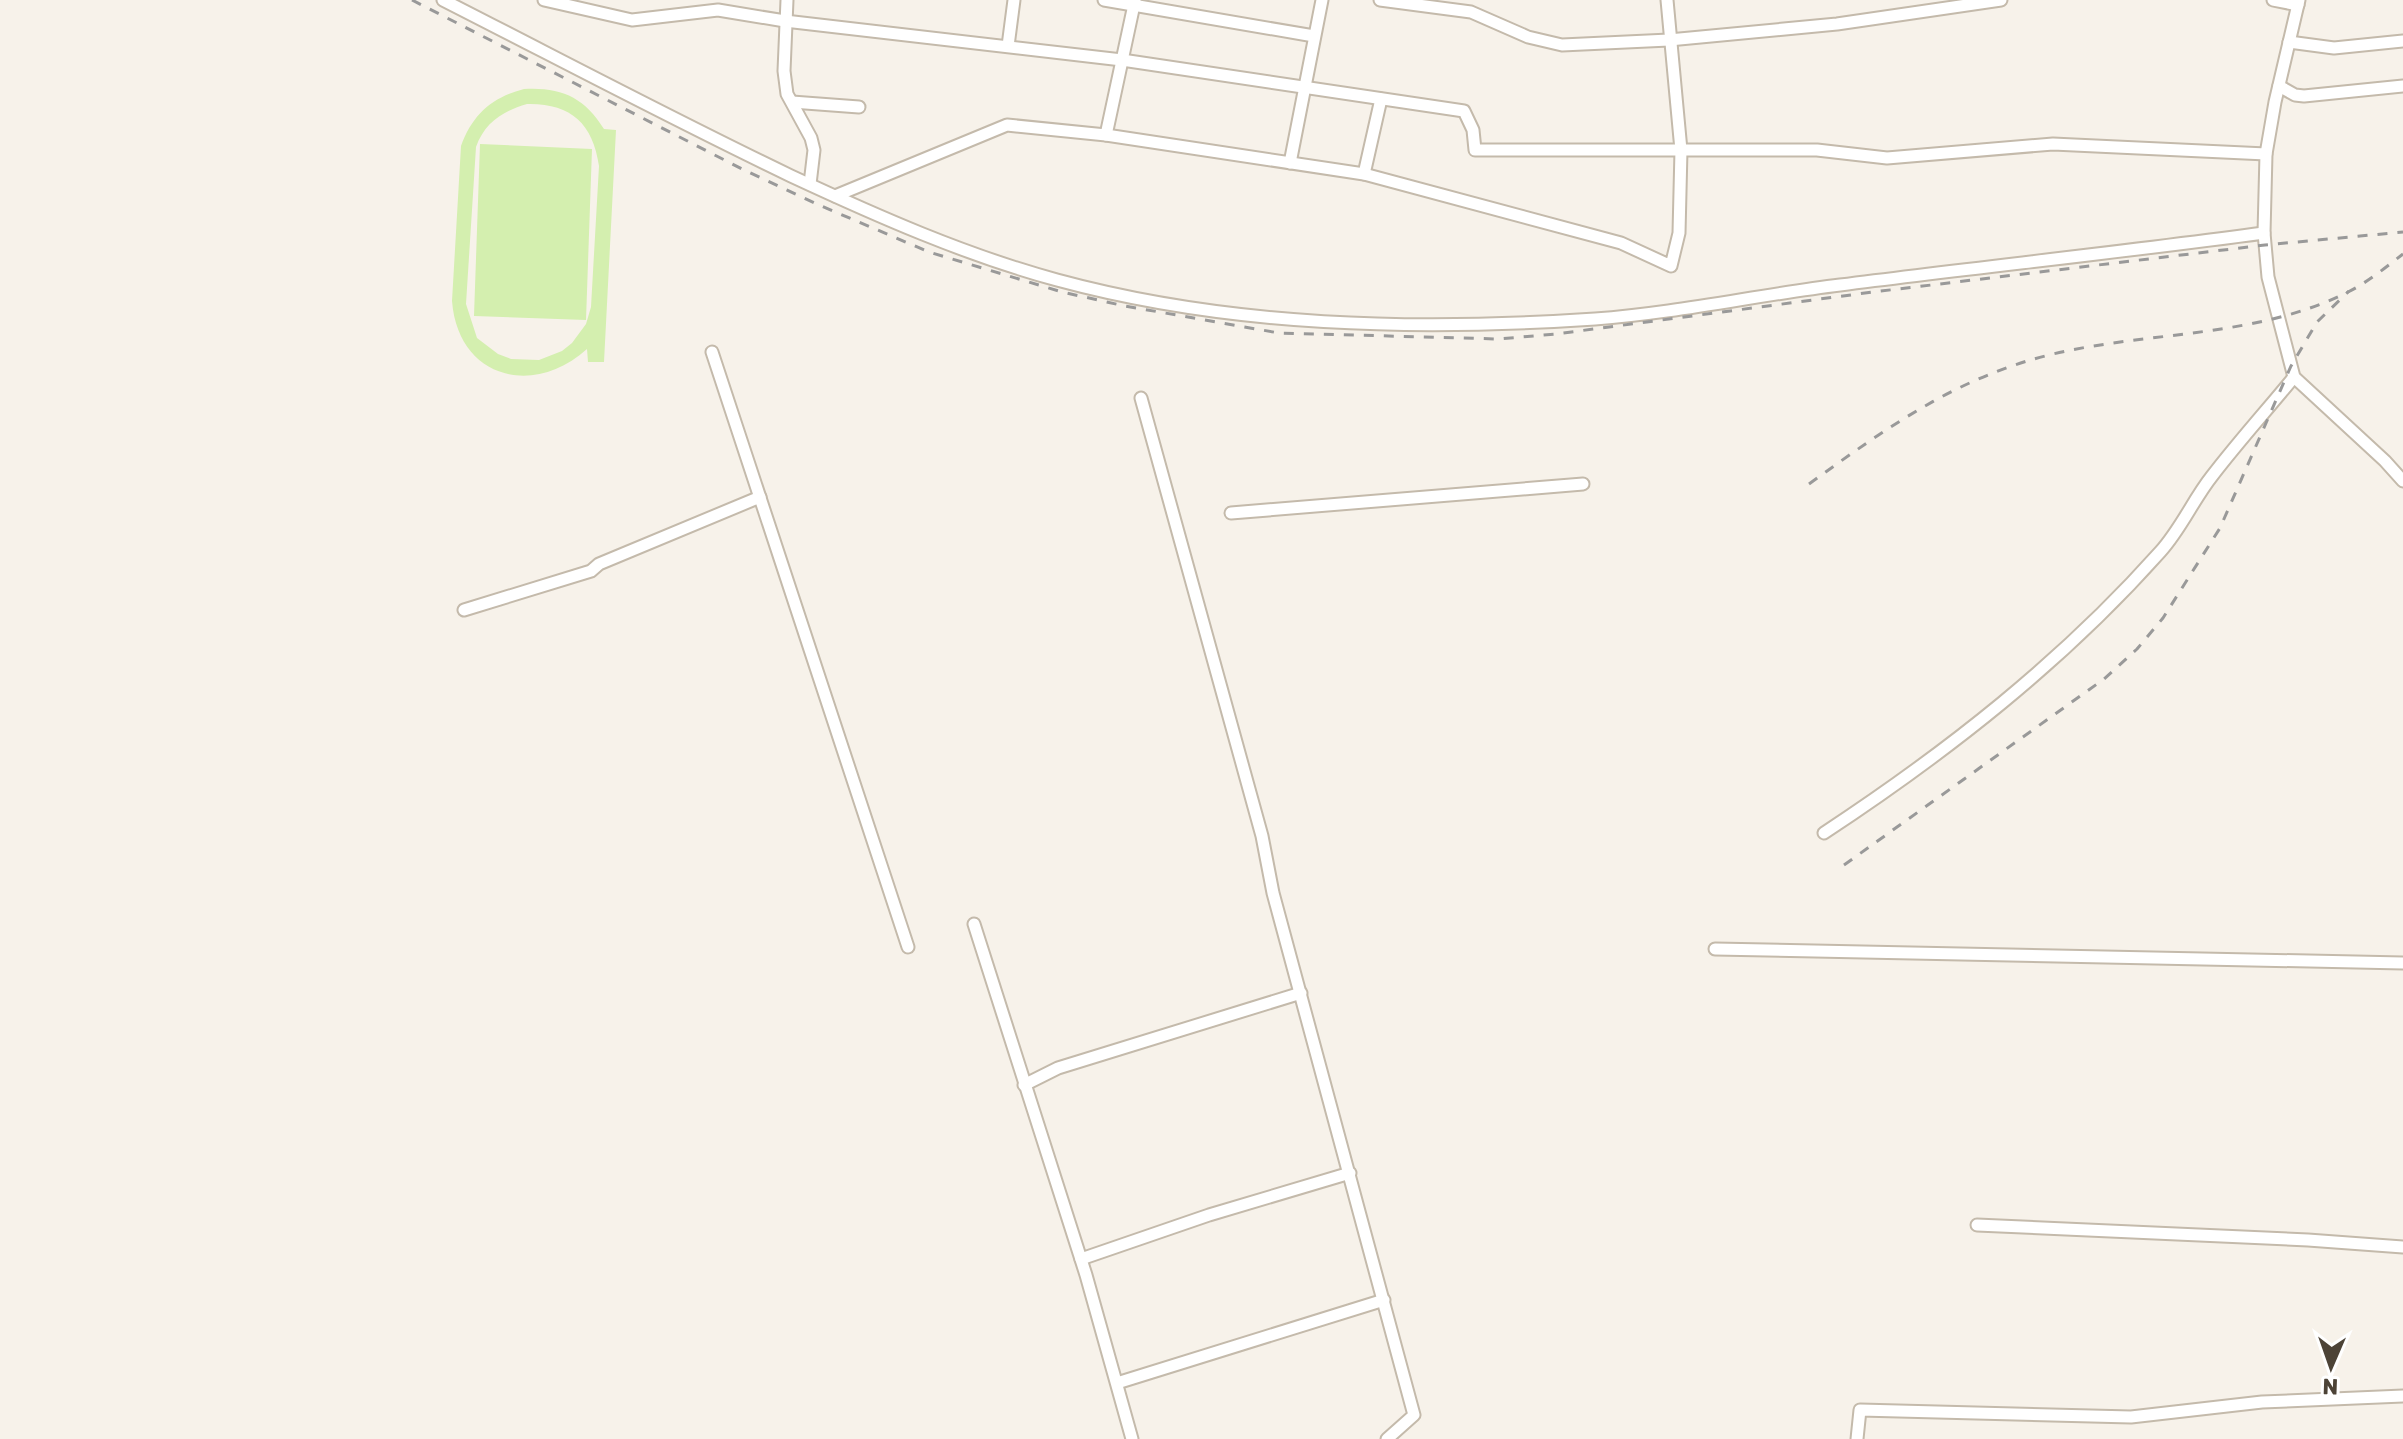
<svg xmlns="http://www.w3.org/2000/svg" width="2403" height="1439" viewBox="0 0 2403 1439" font-family="Rubik,sans-serif">
	<style>
		.green { fill: #d4efaf; fill-rule: evenodd }
		.lines { fill: none; stroke-linecap: round; stroke-linejoin: round }
		.minor-casing { stroke: #c4baab; stroke-width: 15 }
		.minor { stroke: #fff; stroke-width: 11 }
		.rail { stroke: #999; stroke-width: 3; stroke-dasharray: 10 10; stroke-linecap: butt }
	</style>
	<rect width="100%" height="100%" fill="#f7f2ea"/>
	<g class="green">
		<path d="M524,89C561,87 584,97 604,129L616,130L604,362H588L587,349C533,398 458,378 452,301L461,146C472,115 492,97 524,89ZM527,104C570,103 593,123 599,166L591,307L586,324L572,343L562,351L539,360L511,359L498,354L477,338L466,304L476,147C485,122 503,111 527,104Z"/>
		<polygon points="480,144 592,149 586,320 474,316"/>
	</g>
	<g class="lines">
		<g class="minor-casing">
			<g id="minor">
				<path d="M443,0C559,59 674,120 791,176C877,216 965,255 1057,280C1230,327 1416,331 1595,319C1677,313 1758,295 1840,285C1981,267 2123,252 2264,233"/>
				<polyline points="544,0 632,20 718,10 785,21 1122,60 1464,111 1473,130 1475,150 1817,150 1887,158 2053,144 2266,154"/>
				<polyline points="787,0 784,71 787,94 811,138 814,150 810,184"/>
				<polyline points="1104,0 1314,36"/>
				<polyline points="1380,0 1471,12 1528,37 1562,45 1669,40 1837,24 2001,0"/>
				<polyline points="2273,0 2298,5"/>
				<polyline points="2299,0 2275,102 2266,154 2264,233 2268,277 2294,377 2385,461 2403,481"/>
				<polyline points="2289,42 2334,48 2403,41"/>
				<polyline points="1008,46 1014,0"/>
				<polyline points="2279,86 2295,95 2304,96 2403,86"/>
				<polyline points="792,102 859,107"/>
				<polyline points="1106,135 1135,0"/>
				<polyline points="1290,163 1322,0"/>
				<polyline points="1364,174 1381,99"/>
				<polyline points="835,196 1007,125 1106,135 1364,174 1621,243 1671,266 1679,233 1681,150 1667,0"/>
				<polyline points="712,352 908,947"/>
				<polyline points="1141,398 1262,836 1273,893 1414,1415 1387,1439"/>
				<polyline points="1231,513 1583,484"/>
				<polyline points="464,610 591,571 599,564 760,497"/>
				<path d="M1824,833C1947,752 2062,662 2160,552C2181,529 2193,500 2212,476C2238,442 2267,410 2294,377"/>
				<polyline points="974,924 1086,1275 1132,1439"/>
				<polyline points="1715,949 2403,963"/>
				<polyline points="1024,1085 1058,1068 1301,993"/>
				<polyline points="1977,1225 2308,1240 2403,1247"/>
				<polyline points="1081,1259 1209,1215 1350,1173"/>
				<polyline points="1117,1383 1384,1300"/>
				<polyline points="1857,1439 1860,1410 2131,1417 2262,1402 2403,1396"/>
			</g>
		</g>
		<use href="#minor" class="minor"/>
		<g class="rail">
			<polyline points="412,0 744,170 819,205 929,252 1062,292 1125,306 1279,333 1498,339 1556,334 1873,292 2265,245 2403,232"/>
			<path d="M1809,484C1888,427 1957,377 2053,354C2150,331 2257,338 2348,292C2368,282 2386,267 2403,254"/>
			<polyline points="1844,865 2104,679 2137,649 2163,618 2220,528 2291,366 2317,322 2349,291"/>
		</g>
	</g>
	<g transform="translate(2331 1367) rotate(182)" stroke="#ffffff" stroke-width="6" paint-order="stroke">
	<path d="M0-6L14 30L0 20L-14 30Z" fill="#4c4337"/>
	<text y="-12" font-size="22" font-weight="bold" text-anchor="middle" fill="#4c4337">N</text>
	</g>
</svg>
